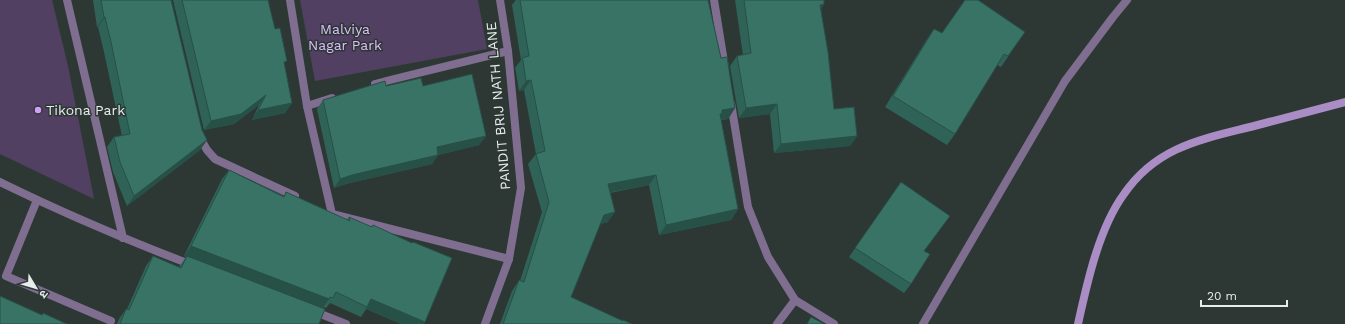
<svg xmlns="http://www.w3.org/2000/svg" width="1345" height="324" viewBox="0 0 1345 324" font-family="'Work Sans','Noto Sans Devanagari',sans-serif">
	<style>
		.green { fill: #524062 }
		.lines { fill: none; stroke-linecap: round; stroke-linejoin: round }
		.street { stroke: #806e91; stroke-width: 8 }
		.secondary { stroke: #aa8dc4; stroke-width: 8 }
		.wall { fill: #306358 }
		.shaded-wall { fill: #275047 }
		.building { fill: #387366; stroke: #275047 }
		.poi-dot { fill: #d29dfd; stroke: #2d3835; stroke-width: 1.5 }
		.labels { text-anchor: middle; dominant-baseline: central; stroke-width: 3; stroke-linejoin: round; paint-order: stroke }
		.park-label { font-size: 14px; fill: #debbfc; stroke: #2d3835 }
		.street-label { font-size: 14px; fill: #e6edeb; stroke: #2d3835 }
		.poi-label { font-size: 14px; fill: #e6edeb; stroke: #2d3835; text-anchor: start }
	</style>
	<rect width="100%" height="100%" fill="#2d3835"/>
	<g class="green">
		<polygon points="0,0 52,0 68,66 94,199 0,154"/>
		<polygon points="300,0 478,0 487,49 315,81"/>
	</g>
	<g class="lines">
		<g class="street">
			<polyline points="67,0 123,238"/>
			<polyline points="290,0 307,106 332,98"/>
			<polyline points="714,0 725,68"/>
			<polyline points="375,84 390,80 508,51"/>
			<polyline points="731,103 748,207 768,257 795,300 834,324"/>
			<polyline points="307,106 332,214 509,259"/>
			<polyline points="199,136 207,150 215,159 295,196"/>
			<path d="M0,182C63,213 127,240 192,265"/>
			<polyline points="37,200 6,276 111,321"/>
			<polyline points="313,311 346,324"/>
			<polyline points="485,324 509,259 521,188 508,51 500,0"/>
			<polyline points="777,324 795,300"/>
			<polyline points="923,324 1065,81 1113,17 1127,0"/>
		</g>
		<path class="secondary" d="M1078,324C1087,283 1099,228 1124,194C1157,146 1203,139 1254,126C1285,118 1315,110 1345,102"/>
	</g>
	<g class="wall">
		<polygon points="93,0 171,0 202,130 207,140 200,150 127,206 113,172 107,147 114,137 122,136 104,52 98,27 97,27"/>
		<polygon points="173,0 268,0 275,29 284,65 292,103 285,113 252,120 259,105 234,124 204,130"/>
		<polygon points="516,0 708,0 721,58 735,108 728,119 721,120 738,209 731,220 659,235 649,185 610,193 608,222 600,224 571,297 622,321 632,324 500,324 512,291 519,280 520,281 542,212 528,164 536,154 524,90 519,91 516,72 515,68 521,60 512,5"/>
		<polygon points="735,0 824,0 824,4 821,9 834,109 857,136 850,146 774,153 770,114 739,118 730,66 737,56 743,55"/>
		<polygon points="934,29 942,33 1025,32 1001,67 997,65 955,134 947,145 885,107 927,39"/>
		<polygon points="386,86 423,86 486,136 479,145 438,155 432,164 346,184 334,188 317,109 323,100"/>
		<polygon points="229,170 284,196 286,192 346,220 349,217 371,227 373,225 425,322 424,324 401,324 366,309 361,317 330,303 326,308 324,307 323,308 319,324 117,324 119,319 126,309 127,309 146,266 153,256 179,267 186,257 184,256 222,179"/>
		<polygon points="901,182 925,251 911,284 904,293 849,257"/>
	</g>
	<g class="shaded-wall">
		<polygon points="824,4 817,14 820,5"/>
		<polygon points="104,17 105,17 98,27 97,27"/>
		<polygon points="531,80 524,90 519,91 526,81"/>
		<polygon points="266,95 259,105 234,124 204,130 211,121"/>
		<polygon points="292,103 285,113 252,120 258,110"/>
		<polygon points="777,104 770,114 739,118 746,108"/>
		<polygon points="735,108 728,119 717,120 722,110"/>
		<polygon points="486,136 479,145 438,155 432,164 346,184 334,188 340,179 352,175 437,147"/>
		<polygon points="857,136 850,146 774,153 781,144"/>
		<polygon points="207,140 200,150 127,206 134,196"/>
		<polygon points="656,175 649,185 600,194 608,184"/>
		<polygon points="738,209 731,220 659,235 666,225"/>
		<polygon points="615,212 608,222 597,225 604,215"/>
		<polygon points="191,246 329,299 322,309 184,256"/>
		<polygon points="371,299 425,322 424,324 401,324 366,309"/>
	</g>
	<g class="building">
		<polygon points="101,0 171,0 202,130 207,140 134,196 120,162 114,137 130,134 111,42 105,17 104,17"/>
		<polygon points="182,0 268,0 275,29 280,28 287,61 284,62 292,103 258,110 266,95 241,114 211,121"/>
		<polygon points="520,0 708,0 721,58 727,57 735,108 722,110 722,114 720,114 738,209 666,225 656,175 608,184 615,212 604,215 571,297 623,321 623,320 632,324 503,324 519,280 524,282 549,202 536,154 545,151 531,80 526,81 523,61 522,58 529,56"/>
		<polygon points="744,0 824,0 824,4 820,5 828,52 834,109 854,107 857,136 781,144 777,104 746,108 737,56 751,53"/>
		<polygon points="965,0 978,0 1025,32 1008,56 1004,54 955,134 893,96 934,29 942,33"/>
		<polygon points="472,74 486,136 437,147 438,155 352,175 340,179 323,100 385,81 386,86 421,78 423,86"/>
		<polygon points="229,170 284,197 286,192 350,221 349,217 372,227 373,225 412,243 413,242 452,258 425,322 371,299 367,307 336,292 333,298 330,297 329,299 191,246"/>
		<polygon points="901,182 950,216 924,251 930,254 911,284 855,248"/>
		<polygon points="153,256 181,268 187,256 325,309 319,324 120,324 126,309 129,310"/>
		<polygon points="0,296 42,315 43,313 67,324 0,324"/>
		<polygon points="811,317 824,324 807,324"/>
	</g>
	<circle class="poi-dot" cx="38" cy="110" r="4"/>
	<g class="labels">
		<g class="park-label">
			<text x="345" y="29">Malviya<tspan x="345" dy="16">Nagar Park</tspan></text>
		</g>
		<g class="street-label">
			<text transform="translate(498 106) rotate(-95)">PANDIT BRIJ NATH LANE</text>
		</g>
		<g class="poi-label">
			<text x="46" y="110">Tikona Park</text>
		</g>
	</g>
	<g transform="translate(36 288) rotate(128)" stroke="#2d3835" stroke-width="3" paint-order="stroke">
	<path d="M0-3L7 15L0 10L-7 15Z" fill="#e6edeb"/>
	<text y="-6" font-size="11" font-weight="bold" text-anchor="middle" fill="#e6edeb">उ</text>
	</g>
	<path d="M1201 300v6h86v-6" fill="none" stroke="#e6edeb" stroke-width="2"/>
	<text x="1207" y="300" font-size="12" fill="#e6edeb" stroke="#2d3835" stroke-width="3" paint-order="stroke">20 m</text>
</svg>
